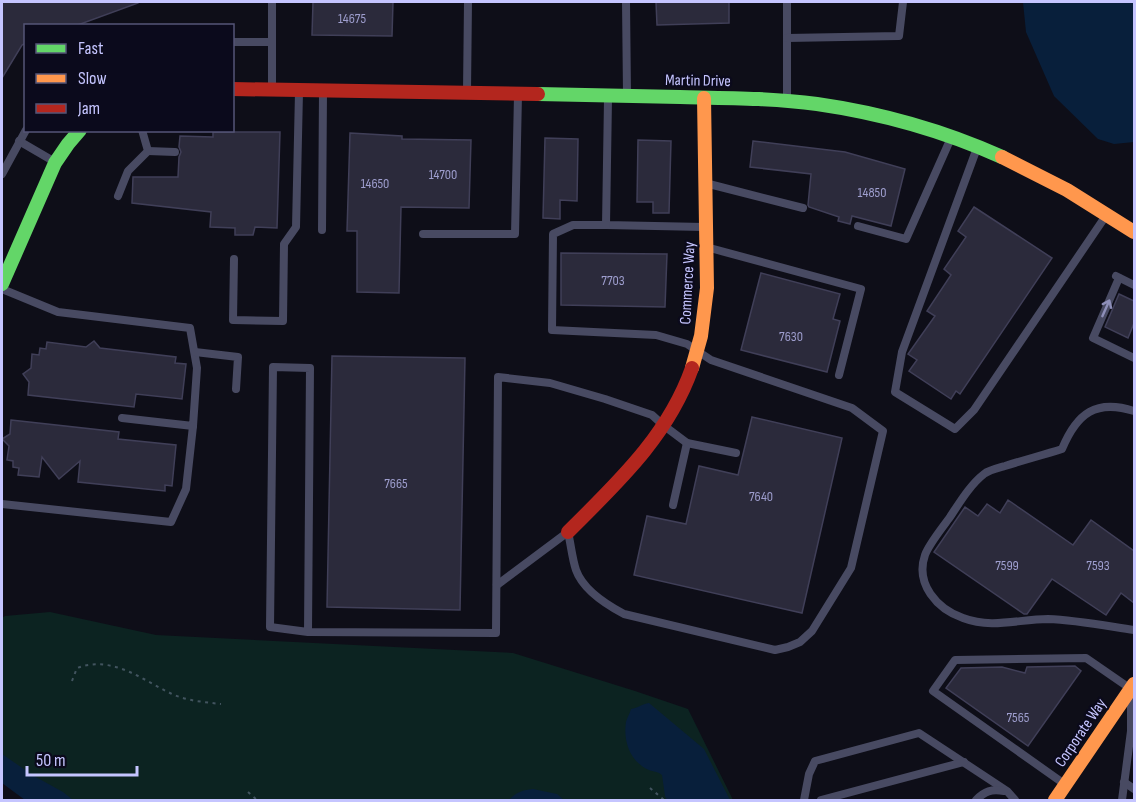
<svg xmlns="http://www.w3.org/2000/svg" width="1136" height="802" viewBox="0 0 1136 802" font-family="'Sofia Sans Condensed',sans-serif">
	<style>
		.green { fill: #0c2321 }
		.water { fill: #081f3b }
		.building { fill: #2b2a3b; stroke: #403f58; stroke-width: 1.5 }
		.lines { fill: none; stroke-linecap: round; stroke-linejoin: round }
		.path { stroke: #42545f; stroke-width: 2; stroke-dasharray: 3 4.5; stroke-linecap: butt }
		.lane { stroke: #484a62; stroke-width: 8 }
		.fast { stroke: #63d668; stroke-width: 14 }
		.slow { stroke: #ff974d; stroke-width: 14 }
		.jam { stroke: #b3261e; stroke-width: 14 }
		.oneway { stroke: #8d8eb8 }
		.labels { text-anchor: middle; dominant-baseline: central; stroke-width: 4.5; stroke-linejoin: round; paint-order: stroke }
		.number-label { font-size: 14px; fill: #9e9ece }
		.street-label { font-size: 16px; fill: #c5c5ff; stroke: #0b0a1c }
	</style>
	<rect width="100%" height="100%" fill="#0e0e18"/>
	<polygon class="green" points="50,612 156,635 513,653 635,691 688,709 733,800 47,800 2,765 2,618 5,616"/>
	<g class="water">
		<polygon points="1023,2 1134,2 1134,142 1114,144 1098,139 1054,96 1026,32"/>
		<path d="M649,703L704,749L730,800H667L665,796L662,775C657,771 654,772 649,770C630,762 623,741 626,722C627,718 630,713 631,709C638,708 642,704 649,703Z"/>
		<polygon points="2,754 34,776 63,792 73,800 25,800 2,783"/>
		<path d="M533,789L557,794L564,800H509C516,792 523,790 533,789Z"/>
	</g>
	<g class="building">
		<polygon points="2,2 138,2 138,3 75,26 26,26 26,43 22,45 2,78"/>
		<polygon points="313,2 393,2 392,36 312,35"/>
		<polygon points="656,2 729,2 729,23 657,25"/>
		<polygon points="213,132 280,132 277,228 255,227 253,235 235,235 235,228 210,227 211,212 132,203 133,177 178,177 179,157 181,152 179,147 180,136 213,137"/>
		<polygon points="350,133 402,136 402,139 471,140 469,208 401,207 399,293 357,292 357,231 347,231"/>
		<polygon points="545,138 578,139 577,201 560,200 560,219 543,218"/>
		<polygon points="638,140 671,141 669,213 653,213 653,202 637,202"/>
		<polygon points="753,141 845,152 905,169 891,226 852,216 850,224 838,221 839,217 809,207 808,205 811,174 750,167"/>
		<polygon points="974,207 1052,258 960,394 956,391 951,399 909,371 917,360 908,354 935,316 927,311 951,275 944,269 966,237 958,231"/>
		<polygon points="561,253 667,254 665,307 561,305"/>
		<polygon points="761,273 840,294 833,319 840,321 827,372 741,350"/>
		<polygon points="1119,294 1134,301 1134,323 1128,338 1105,327"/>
		<polygon points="94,341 100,348 176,357 175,363 186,364 182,399 136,394 134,407 28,395 29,382 23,374 31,368 32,354 39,355 40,348 46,349 47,342 86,347"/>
		<polygon points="332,356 465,358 460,610 327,607"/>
		<polygon points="752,417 842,438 802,613 634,575 647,516 686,524 699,466 738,475"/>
		<polygon points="11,420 119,432 118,439 176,445 172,486 165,485 165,491 78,482 80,461 59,479 42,457 39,477 18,475 19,468 13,467 13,461 7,460 9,446 2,439 10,434"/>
		<polygon points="1008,500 1073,545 1091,520 1134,551 1134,603 1121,593 1106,615 1052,579 1027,614 1024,614 934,552 965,507 978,516 987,504 1000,513"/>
		<polygon points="1075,666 1081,671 1028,746 946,688 961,668 1002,667 1025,673 1027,667"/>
	</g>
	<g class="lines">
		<g class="path">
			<path d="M72,681L77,668C112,655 141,679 170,693C186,701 204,702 221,704"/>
			<polyline points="650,788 664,800"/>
			<polyline points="248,792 257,800"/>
		</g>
		<g class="lane">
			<polyline points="626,2 627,94"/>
			<polyline points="787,2 787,100"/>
			<polyline points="787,38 899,36 903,2"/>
			<polyline points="232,42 272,42"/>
			<polyline points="272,88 272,2"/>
			<polyline points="467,91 468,2"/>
			<polyline points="608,99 606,225 704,227"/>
			<polyline points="19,141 55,162"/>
			<polyline points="977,148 902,352 895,392 955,429 974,410 1105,217"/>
			<polyline points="148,151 175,152"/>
			<polyline points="2,174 26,130"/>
			<polyline points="709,184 803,208"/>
			<polyline points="118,196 128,171 148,151 142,130"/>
			<polyline points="858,226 906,239 951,138"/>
			<polyline points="322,230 323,92"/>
			<polyline points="423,234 515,234 518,95"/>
			<polyline points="710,248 861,289 839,375"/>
			<polyline points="234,259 233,320 283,321 284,244 296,227 299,92"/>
			<polyline points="1116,276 1134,285"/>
			<polyline points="1119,278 1093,338 1134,358"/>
			<polyline points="2,289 58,312 190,328 197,368 193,426 122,418"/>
			<polyline points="195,352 238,357 236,389"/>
			<path d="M1134,411C1096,399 1077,413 1062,449C1043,455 1024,460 1005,466C998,468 989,470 984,474C970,485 960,502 950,517C943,527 929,544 925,555C915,584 937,609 963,618C992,629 1019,619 1048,619C1076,620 1107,626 1134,630"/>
			<polyline points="2,504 171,522 186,489 193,426"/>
			<polyline points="673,505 687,443"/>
			<path d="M497,585L568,532C571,545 572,558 576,570C583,590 607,605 624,614L775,650L788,647L800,642L812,631L851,568L883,431L852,408L711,360L687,344L656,335L552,330L553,234L573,225H606"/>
			<polyline points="308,632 270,627 273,367 310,368 308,632 496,633 498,377 550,383 605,399 652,415 663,425 687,443 736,453"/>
			<polyline points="1124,782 1134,789"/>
			<polyline points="1063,783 933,691 955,660 1086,658 1128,687"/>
			<polyline points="804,800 809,774 815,761 919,733 1007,791 1015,800"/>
			<polyline points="821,800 964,762"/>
			<path d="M976,800C985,791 991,789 1004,791"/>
			<polyline points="1122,800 1131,731 1131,698"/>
		</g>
		<g class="fast">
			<path d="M538,94C586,95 633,96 680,97C726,98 772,98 817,104C880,113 944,131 1002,157"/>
			<polyline points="2,284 55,163 68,144 80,130"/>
		</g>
		<g class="slow">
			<polyline points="1002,157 1067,190 1134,232"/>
			<polyline points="692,368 701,336 707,288 704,98"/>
			<polyline points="1055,800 1134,684"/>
		</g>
		<g class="jam">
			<polyline points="232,89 538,94"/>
			<path d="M568,532C618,482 668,436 692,368"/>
		</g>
	</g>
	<defs><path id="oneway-shaft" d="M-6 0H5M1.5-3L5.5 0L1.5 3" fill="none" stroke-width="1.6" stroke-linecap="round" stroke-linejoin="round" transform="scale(1.5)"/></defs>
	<use class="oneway" href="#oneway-shaft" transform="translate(1106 308) rotate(-66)"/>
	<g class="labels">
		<g class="number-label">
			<text x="352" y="18">14675</text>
			<text x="443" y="174">14700</text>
			<text x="375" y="183">14650</text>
			<text x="872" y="192">14850</text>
			<text x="613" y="280">7703</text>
			<text x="791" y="336">7630</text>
			<text x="396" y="483">7665</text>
			<text x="761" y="496">7640</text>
			<text x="1007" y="565">7599</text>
			<text x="1098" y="565">7593</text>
			<text x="1018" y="717">7565</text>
		</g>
		<g class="street-label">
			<text transform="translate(698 81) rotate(1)">Martin Drive</text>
			<text transform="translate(688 283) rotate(-87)">Commerce Way</text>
			<text transform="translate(1081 733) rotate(-56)">Corporate Way</text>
		</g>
	</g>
	<rect width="1136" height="802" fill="none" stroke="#c5c5ff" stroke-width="6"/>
	<rect x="24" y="24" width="210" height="108" fill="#0b0a1c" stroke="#555577" stroke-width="1.5"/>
	<rect x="36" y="44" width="30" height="9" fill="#63d668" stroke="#555577" stroke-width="1.5"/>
	<text x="78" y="54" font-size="18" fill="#c5c5ff">Fast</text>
	<rect x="36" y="74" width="30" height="9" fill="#ff974d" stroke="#555577" stroke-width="1.5"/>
	<text x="78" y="84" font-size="18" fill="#c5c5ff">Slow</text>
	<rect x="36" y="104" width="30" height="9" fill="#b3261e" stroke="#555577" stroke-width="1.5"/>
	<text x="78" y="114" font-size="18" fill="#c5c5ff">Jam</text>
	<path d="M27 766v9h110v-9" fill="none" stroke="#c5c5ff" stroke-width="3"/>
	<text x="36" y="766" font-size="18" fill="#c5c5ff" stroke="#0b0a1c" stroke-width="4.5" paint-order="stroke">50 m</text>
</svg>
